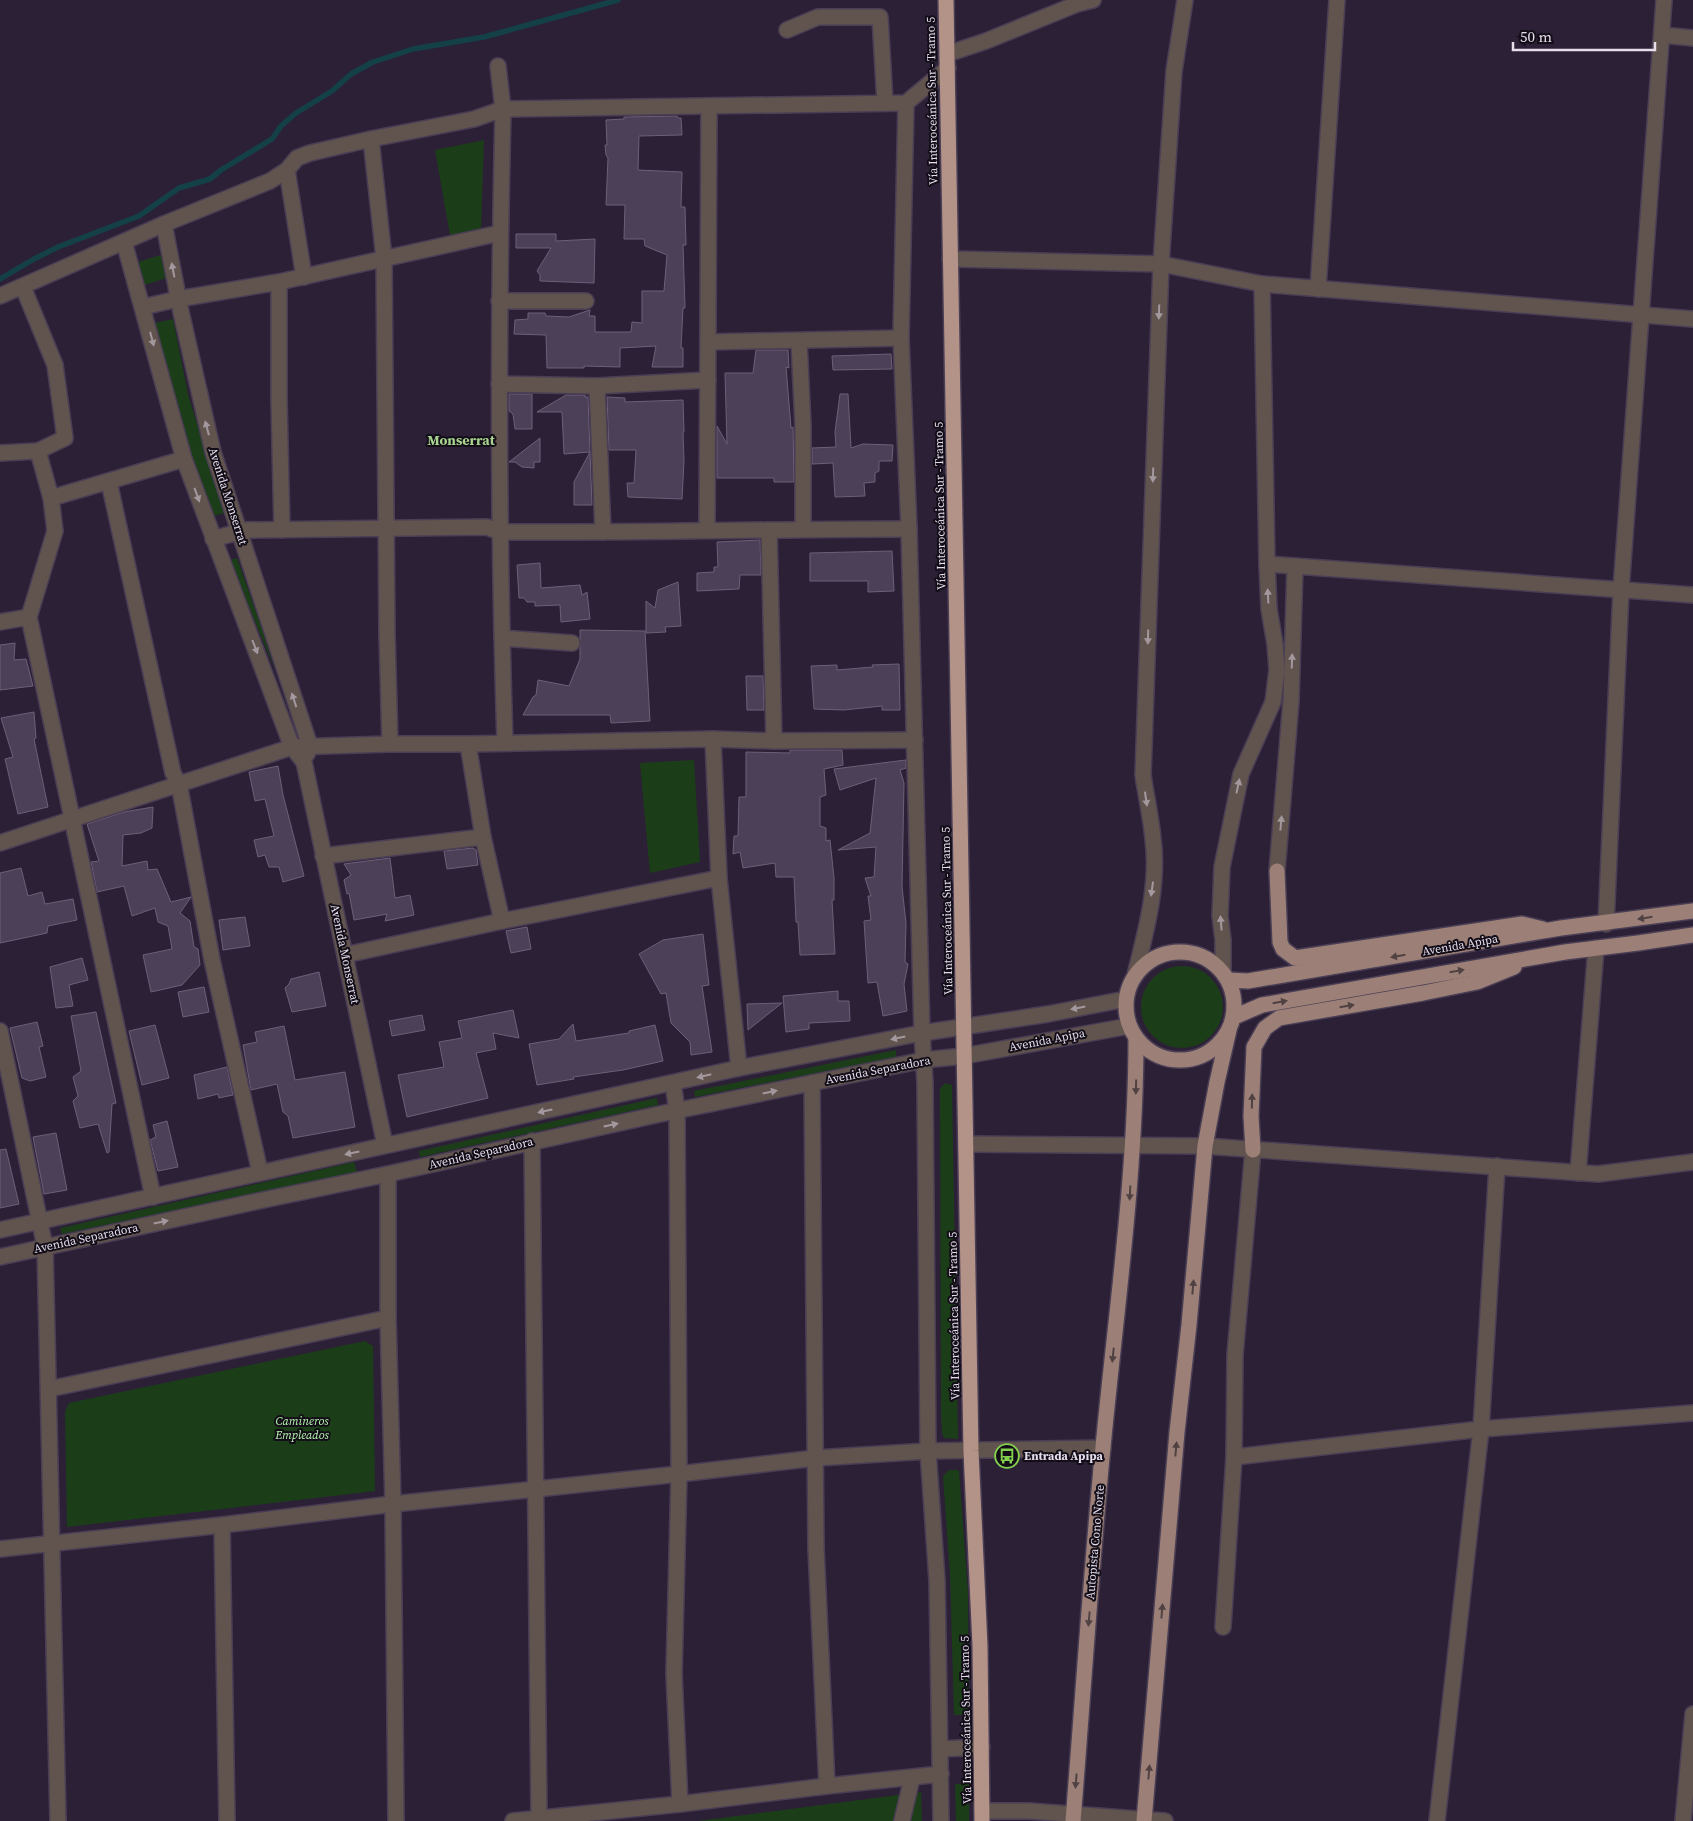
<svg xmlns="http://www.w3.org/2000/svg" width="1693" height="1821" viewBox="0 0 1693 1821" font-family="'Source Serif 4',serif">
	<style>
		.green { fill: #1b3e18 }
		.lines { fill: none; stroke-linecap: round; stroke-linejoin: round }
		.stream { stroke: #144048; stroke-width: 5.5 }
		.building { fill: #4c4058; stroke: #6c5f79 }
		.minor-casing { stroke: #4a3e54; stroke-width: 18 }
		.major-casing { stroke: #4a3e54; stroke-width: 18 }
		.highway-casing { stroke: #4a3e54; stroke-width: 18 }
		.minor { stroke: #61544f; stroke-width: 15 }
		.major { stroke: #9c8077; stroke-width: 15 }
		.highway { stroke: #b39287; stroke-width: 15 }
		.oneway { fill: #a3989e }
		.oneway2 { fill: #504142 }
		.labels { text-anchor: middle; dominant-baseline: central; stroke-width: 4; stroke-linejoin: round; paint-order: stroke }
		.street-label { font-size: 12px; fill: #e5ddec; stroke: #120d17 }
		.park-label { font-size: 12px; font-style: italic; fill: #b6f6b0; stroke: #120d17 }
		.poi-label { font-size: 12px; font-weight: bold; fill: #e5ddec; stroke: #120d17; text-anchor: start }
		.neighbourhood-label { font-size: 14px; font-weight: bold; fill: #a8d390; stroke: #120d17 }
	</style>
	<rect width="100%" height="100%" fill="#2c2037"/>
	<g class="green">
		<polygon points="484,140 481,229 450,235 435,150"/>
		<polygon points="161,255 166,278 145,285 138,262"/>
		<polygon points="173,319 188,394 224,513 214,516 190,453 155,323"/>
		<polygon points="237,558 261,626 274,668 230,560"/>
		<polygon points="694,760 700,862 650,873 640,763"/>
		<circle cx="1182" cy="1007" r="41"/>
		<polygon points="896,1050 896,1057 695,1097 694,1091"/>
		<polygon points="945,1083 952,1085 958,1439 944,1438 942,1433 941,1414 940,1089"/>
		<polygon points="657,1098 658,1105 420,1157 419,1151"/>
		<polygon points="354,1162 357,1172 62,1234 60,1228"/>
		<polygon points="365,1341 373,1346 375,1491 67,1527 65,1412 69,1403"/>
		<polygon points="949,1470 959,1470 968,1593 969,1715 954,1715 950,1574 943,1476"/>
		<polygon points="969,1783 969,1821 956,1821 955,1784"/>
		<polygon points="921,1792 922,1821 698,1821"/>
	</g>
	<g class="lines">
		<polyline class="stream" points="0,279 34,259 58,247 139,216 179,188 210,179 221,170 272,139 281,126 296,113 332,91 351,74 373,62 413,49 484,37 618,0"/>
	</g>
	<g class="building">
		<polygon points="677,116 678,118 681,118 682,135 639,136 638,170 682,172 681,207 685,207 686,245 683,245 685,308 683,308 681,348 683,348 683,367 652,367 656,346 620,348 620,367 584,366 584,368 547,368 546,335 514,334 515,320 528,319 528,313 545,313 546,316 569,317 590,310 589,316 595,316 595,332 631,332 632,322 642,323 642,291 664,291 667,255 645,246 644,239 624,239 625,205 606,205 608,158 606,155 605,145 607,145 606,120 624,119 624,117"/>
		<polygon points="516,234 556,234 556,241 595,239 594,283 540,281 540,275 537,271 551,248 516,248"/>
		<polygon points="756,350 788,350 789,368 786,367 791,428 793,427 794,482 774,482 774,478 717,478 717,426 727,444 725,373 753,373"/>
		<polygon points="891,354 892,369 833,370 832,356"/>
		<polygon points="509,394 532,394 532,429 515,429 513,414 509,411"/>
		<polygon points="840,394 848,394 851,448 863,444 893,445 892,461 879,461 879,471 875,473 875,482 864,483 865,496 835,497 833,463 812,464 812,448 836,447 835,432"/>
		<polygon points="566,395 585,395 585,397 588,397 590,452 564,454 562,412 537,412"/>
		<polygon points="607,397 625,398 625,402 683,400 684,432 683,432 684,461 682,499 628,497 627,483 634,483 636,450 609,450"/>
		<polygon points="540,438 540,462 534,462 534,468 522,467 515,462 509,462"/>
		<polygon points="590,452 592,505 574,505 574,482"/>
		<polygon points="760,540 761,575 740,575 739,589 697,591 697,573 714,572 714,567 718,567 717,542"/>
		<polygon points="892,551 894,591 868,592 868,581 810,581 810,553"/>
		<polygon points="540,563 541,588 580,585 582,595 587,592 590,619 561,622 560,605 535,606 535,602 527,602 524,598 519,598 517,565"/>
		<polygon points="678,582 681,626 665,627 666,632 646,633 646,601 655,608 658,590"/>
		<polygon points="580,630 645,631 650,721 611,723 610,715 523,715 533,697 536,695 538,680 569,686 580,659"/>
		<polygon points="15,643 14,660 26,659 33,686 0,690 0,645"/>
		<polygon points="899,664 900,710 882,710 882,706 844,710 814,709 811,666 837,665 837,670 873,667 872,665"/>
		<polygon points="746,676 763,676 764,710 747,710"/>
		<polygon points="34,712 36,738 34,739 48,807 18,814 5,759 13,757 1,718"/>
		<polygon points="790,750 842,750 843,765 824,769 826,795 820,797 820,826 826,828 826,841 830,840 834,878 834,900 832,900 835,954 800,955 798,922 796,922 794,877 776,877 775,863 743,868 740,852 733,854 734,836 738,836 739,797 746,797 746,752 790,753"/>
		<polygon points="906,760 906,768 900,770 904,783 902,887 906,923 905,962 908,964 904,984 907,1011 883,1016 877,982 868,983 864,921 871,920 868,896 871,896 865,878 874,877 876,847 838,850 870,833 876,778 840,790 834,769"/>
		<polygon points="278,766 283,795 304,876 283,882 279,867 269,867 265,855 258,857 254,840 274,836 265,799 255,801 249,772"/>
		<polygon points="153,807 152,828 141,833 123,835 122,866 147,861 148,870 157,869 171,902 191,897 180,913 190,921 194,947 198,949 200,965 182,985 151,992 143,955 172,949 168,926 158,922 155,908 132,916 124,886 97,892 91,862 99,861 87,824 124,812"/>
		<polygon points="473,848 476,850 478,865 447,869 444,851"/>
		<polygon points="390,858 395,898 410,895 414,915 385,921 387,914 354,920 349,893 347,894 344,880 351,875 344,864"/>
		<polygon points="21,868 28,896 42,892 45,904 73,899 77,920 48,926 47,933 0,943 0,873"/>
		<polygon points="245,917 250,946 223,950 219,920"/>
		<polygon points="527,927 531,949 511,953 506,931"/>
		<polygon points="703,934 709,985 702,986 712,1052 691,1055 690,1042 671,1023 666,993 661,994 639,954 663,940"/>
		<polygon points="82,958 88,980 69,985 73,1006 56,1008 50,967"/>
		<polygon points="319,972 326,1006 292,1012 285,988 289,984 291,979"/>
		<polygon points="204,987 209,1012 183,1017 178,992"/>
		<polygon points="838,991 838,1001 849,1001 850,1021 809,1023 809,1029 786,1032 783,996"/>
		<polygon points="782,1003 748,1030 747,1004"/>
		<polygon points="513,1010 519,1038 493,1033 496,1049 476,1053 488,1098 407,1117 398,1075 444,1067 439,1042 462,1038 458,1021"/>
		<polygon points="96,1012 116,1103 112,1104 109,1152 107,1153 98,1124 80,1128 73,1101 78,1096 73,1077 81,1071 71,1016"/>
		<polygon points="422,1015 425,1030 392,1036 389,1021"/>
		<polygon points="37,1022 43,1046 39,1047 46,1077 30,1081 22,1078 10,1028"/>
		<polygon points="573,1024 576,1041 629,1033 629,1031 655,1025 663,1061 623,1070 573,1077 574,1079 537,1085 529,1044 559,1039"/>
		<polygon points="155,1025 169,1078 142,1085 129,1031"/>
		<polygon points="284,1026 295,1080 345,1072 355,1127 293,1138 288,1116 283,1112 277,1084 251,1090 243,1045 257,1042 255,1032"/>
		<polygon points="227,1067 233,1095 219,1098 218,1094 198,1099 194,1075"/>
		<polygon points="167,1121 178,1167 158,1171 150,1140 156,1137 153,1125"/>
		<polygon points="56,1133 67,1190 44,1194 33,1137"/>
		<polygon points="6,1149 19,1204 0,1208 0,1150"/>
	</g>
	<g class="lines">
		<g class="minor-casing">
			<g id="minor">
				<polyline points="787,30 818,17 880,17 885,103"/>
				<polyline points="1662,35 1693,38"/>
				<polyline points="947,54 986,41 1077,4 1093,0"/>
				<path d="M498,66L503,109C498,320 498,531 505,743"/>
				<polyline points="906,103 901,338 909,529 922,1033 925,1083 928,1451 937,1580 941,1821"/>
				<polyline points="371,139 384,258 387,634 390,744"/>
				<polyline points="287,170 304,277"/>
				<polyline points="164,224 181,312 213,452 310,746 307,754"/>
				<polyline points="124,242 184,459 292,747 304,762 385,1145"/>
				<polyline points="950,259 1161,264 1262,284 1693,319"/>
				<polyline points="279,282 279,400 282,530"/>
				<polyline points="1318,289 1337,0"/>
				<polyline points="0,296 164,224 270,181 287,170 297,158 310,153 371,139 474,119 503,109 906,103 948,68"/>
				<polyline points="499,301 586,301"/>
				<polyline points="143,307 178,299 279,282 500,233"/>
				<polyline points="799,341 803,426 803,529"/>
				<polyline points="709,342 901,338"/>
				<polyline points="499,384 597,386 708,380"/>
				<polyline points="597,386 603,532"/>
				<polyline points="38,451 51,498 55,531 29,617 153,1197"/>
				<polyline points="0,453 38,451 65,438 55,365 23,287"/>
				<polyline points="109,482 173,773 179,784 212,960 260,1172"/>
				<polyline points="51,498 184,459"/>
				<polyline points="707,529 709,106"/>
				<polyline points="769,530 774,741"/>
				<path d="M213,539L246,530L487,527L500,532C636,533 772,529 909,529"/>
				<polyline points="1267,564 1693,595"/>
				<polyline points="0,622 29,617"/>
				<polyline points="502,638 572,643"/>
				<polyline points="713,739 719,878 739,1068"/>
				<polyline points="468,744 483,837 502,921"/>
				<polyline points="0,843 292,747 390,744 468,744 713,739 774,741 915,740"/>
				<polyline points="323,856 483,837"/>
				<polyline points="1277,871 1291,701 1295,566"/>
				<polyline points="1606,924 1621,590 1664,0"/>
				<polyline points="345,955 502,921 719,878"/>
				<polyline points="1223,972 1223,940 1220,916 1222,867 1241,774 1273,702 1277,670 1275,644 1269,609 1267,564 1262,284"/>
				<path d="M1135,975C1146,931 1159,884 1153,839C1151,817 1146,796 1143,775L1161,264L1174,71L1185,0"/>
				<polyline points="0,1031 45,1247 58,1821"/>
				<polyline points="673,1083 677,1111 679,1474 674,1674 680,1804"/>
				<polyline points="812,1083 816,1548 827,1786"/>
				<polyline points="532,1141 539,1818"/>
				<polyline points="966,1144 1205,1146 1598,1174 1693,1162"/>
				<polyline points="1578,1173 1596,948"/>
				<polyline points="388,1174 388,1318 393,1504 396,1821"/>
				<polyline points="0,1230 739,1068 922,1033 1048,1014 1126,999"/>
				<polyline points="0,1257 263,1200 388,1174 660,1114 924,1060 964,1056 1129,1026"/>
				<polyline points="49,1389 388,1318"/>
				<polyline points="1234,1457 1481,1429 1693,1413"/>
				<polyline points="222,1525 227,1821"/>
				<polyline points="0,1549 222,1525 393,1504 679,1474 816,1458 928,1451 1103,1448"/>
				<polyline points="1223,1627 1234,1457 1235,1355 1253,1150"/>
				<polyline points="940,1749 982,1747"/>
				<polyline points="982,1811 1029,1811 1165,1821"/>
				<polyline points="513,1821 680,1804 827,1786 941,1774"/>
				<polyline points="902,1821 912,1778"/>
				<polyline points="1437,1821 1481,1429 1497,1166"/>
				<polyline points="1683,1821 1693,1714"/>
			</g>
		</g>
		<g class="major-casing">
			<g id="major">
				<polyline points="1277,871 1280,942 1283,949 1295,958 1522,924 1543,929"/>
				<circle cx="1180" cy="1006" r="54"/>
				<polyline points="1228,980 1248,981 1561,928 1693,911"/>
				<polyline points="1234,1017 1262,1005 1565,952 1638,943 1693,935"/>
				<polyline points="1253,1150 1251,1116 1254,1047 1265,1028 1279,1018 1423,993 1477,982 1514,967"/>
				<path d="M1073,1821C1083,1696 1091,1571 1103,1447C1116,1311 1136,1175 1136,1038"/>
				<polyline points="1144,1821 1177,1432 1189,1325 1205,1146 1217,1082 1229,1030"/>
			</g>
		</g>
		<g class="highway-casing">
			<polyline id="highway" points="946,0 971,1451 980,1646 982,1821"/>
		</g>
		<use href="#minor" class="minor"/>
		<use href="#major" class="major"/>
		<use href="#highway" class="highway"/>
	</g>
	<defs><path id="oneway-solid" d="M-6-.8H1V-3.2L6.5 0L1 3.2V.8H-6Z" transform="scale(1.25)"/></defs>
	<g class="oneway">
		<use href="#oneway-solid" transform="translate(173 270) rotate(-101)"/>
		<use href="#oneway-solid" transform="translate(1159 312) rotate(92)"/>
		<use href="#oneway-solid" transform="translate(152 339) rotate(75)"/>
		<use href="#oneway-solid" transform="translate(207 428) rotate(-105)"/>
		<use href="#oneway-solid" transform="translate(1153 475) rotate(92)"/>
		<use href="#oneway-solid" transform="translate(197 495) rotate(70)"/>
		<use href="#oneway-solid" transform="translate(1268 596) rotate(-93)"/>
		<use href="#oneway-solid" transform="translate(1148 637) rotate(92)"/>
		<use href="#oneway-solid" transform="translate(255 647) rotate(69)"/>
		<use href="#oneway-solid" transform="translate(1292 661) rotate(-88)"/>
		<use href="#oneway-solid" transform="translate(294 700) rotate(-108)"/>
		<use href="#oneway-solid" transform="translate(1238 786) rotate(-78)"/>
		<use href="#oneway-solid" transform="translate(1146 799) rotate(82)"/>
		<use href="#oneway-solid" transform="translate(1281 823) rotate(-85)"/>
		<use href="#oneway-solid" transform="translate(1152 889) rotate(98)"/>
		<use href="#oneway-solid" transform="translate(1221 923) rotate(-95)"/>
		<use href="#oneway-solid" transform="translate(1078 1008) rotate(169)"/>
		<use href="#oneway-solid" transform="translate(898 1038) rotate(168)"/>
		<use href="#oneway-solid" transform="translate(704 1076) rotate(167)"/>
		<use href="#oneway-solid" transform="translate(770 1092) rotate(-12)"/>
		<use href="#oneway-solid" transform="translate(545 1111) rotate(168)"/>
		<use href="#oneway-solid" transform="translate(611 1125) rotate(-12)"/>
		<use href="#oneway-solid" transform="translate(352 1153) rotate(168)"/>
		<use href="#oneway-solid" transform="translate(161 1222) rotate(-12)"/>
	</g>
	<g class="oneway2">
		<use href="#oneway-solid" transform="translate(1645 918) rotate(171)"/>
		<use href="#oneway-solid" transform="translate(1398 956) rotate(170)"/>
		<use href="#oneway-solid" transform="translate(1457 971) rotate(-10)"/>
		<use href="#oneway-solid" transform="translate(1280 1002) rotate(-10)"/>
		<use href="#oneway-solid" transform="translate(1347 1006) rotate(-9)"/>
		<use href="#oneway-solid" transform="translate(1136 1087) rotate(91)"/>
		<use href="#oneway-solid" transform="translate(1252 1101) rotate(-89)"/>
		<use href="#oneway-solid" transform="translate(1130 1193) rotate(93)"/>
		<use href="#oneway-solid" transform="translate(1193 1287) rotate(-85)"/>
		<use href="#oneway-solid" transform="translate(1113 1355) rotate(96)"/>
		<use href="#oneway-solid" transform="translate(1176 1449) rotate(-85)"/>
		<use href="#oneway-solid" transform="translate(1162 1611) rotate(-85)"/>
		<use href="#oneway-solid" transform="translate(1089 1619) rotate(95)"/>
		<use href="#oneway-solid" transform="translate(1149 1772) rotate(-85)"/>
		<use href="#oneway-solid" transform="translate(1076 1781) rotate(95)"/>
	</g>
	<defs>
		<g id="bus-ring" transform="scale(1.25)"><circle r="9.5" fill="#120d17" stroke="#83d04e" stroke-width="1.5"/><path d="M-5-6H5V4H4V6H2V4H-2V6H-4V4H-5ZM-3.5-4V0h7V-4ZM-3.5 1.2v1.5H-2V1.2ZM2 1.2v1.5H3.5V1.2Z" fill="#83d04e"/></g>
	</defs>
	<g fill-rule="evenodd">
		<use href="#bus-ring" x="1007" y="1456"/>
	</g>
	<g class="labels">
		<g class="street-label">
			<text transform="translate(932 101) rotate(-91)">Vía Interoceánica Sur - Tramo 5</text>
			<text transform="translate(228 496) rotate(72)">Avenida Monserrat</text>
			<text transform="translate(940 506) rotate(-91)">Vía Interoceánica Sur - Tramo 5</text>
			<text transform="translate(947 911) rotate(-91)">Vía Interoceánica Sur - Tramo 5</text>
			<text transform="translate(1460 945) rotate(-10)">Avenida Apipa</text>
			<text transform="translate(345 954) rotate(78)">Avenida Monserrat</text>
			<text transform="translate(1047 1040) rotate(-11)">Avenida Apipa</text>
			<text transform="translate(878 1070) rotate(-11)">Avenida Separadora</text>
			<text transform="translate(481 1153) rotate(-13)">Avenida Separadora</text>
			<text transform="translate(86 1238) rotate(-12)">Avenida Separadora</text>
			<text transform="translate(954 1316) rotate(-91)">Vía Interoceánica Sur - Tramo 5</text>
			<text transform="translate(1095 1542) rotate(-85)">Autopista Cono Norte</text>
			<text transform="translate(966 1720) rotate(-91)">Vía Interoceánica Sur - Tramo 5</text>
		</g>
		<g class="park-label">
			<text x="302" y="1421">Camineros<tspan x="302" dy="14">Empleados</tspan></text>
		</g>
		<g class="poi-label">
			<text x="1024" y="1456">Entrada Apipa</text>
		</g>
		<g class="neighbourhood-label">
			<text x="461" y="440">Monserrat</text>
		</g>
	</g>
	<path d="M1513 42v8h142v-8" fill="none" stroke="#e5ddec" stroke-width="2.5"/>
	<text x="1520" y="42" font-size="15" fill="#e5ddec" stroke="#120d17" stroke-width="4" paint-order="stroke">50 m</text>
</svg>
